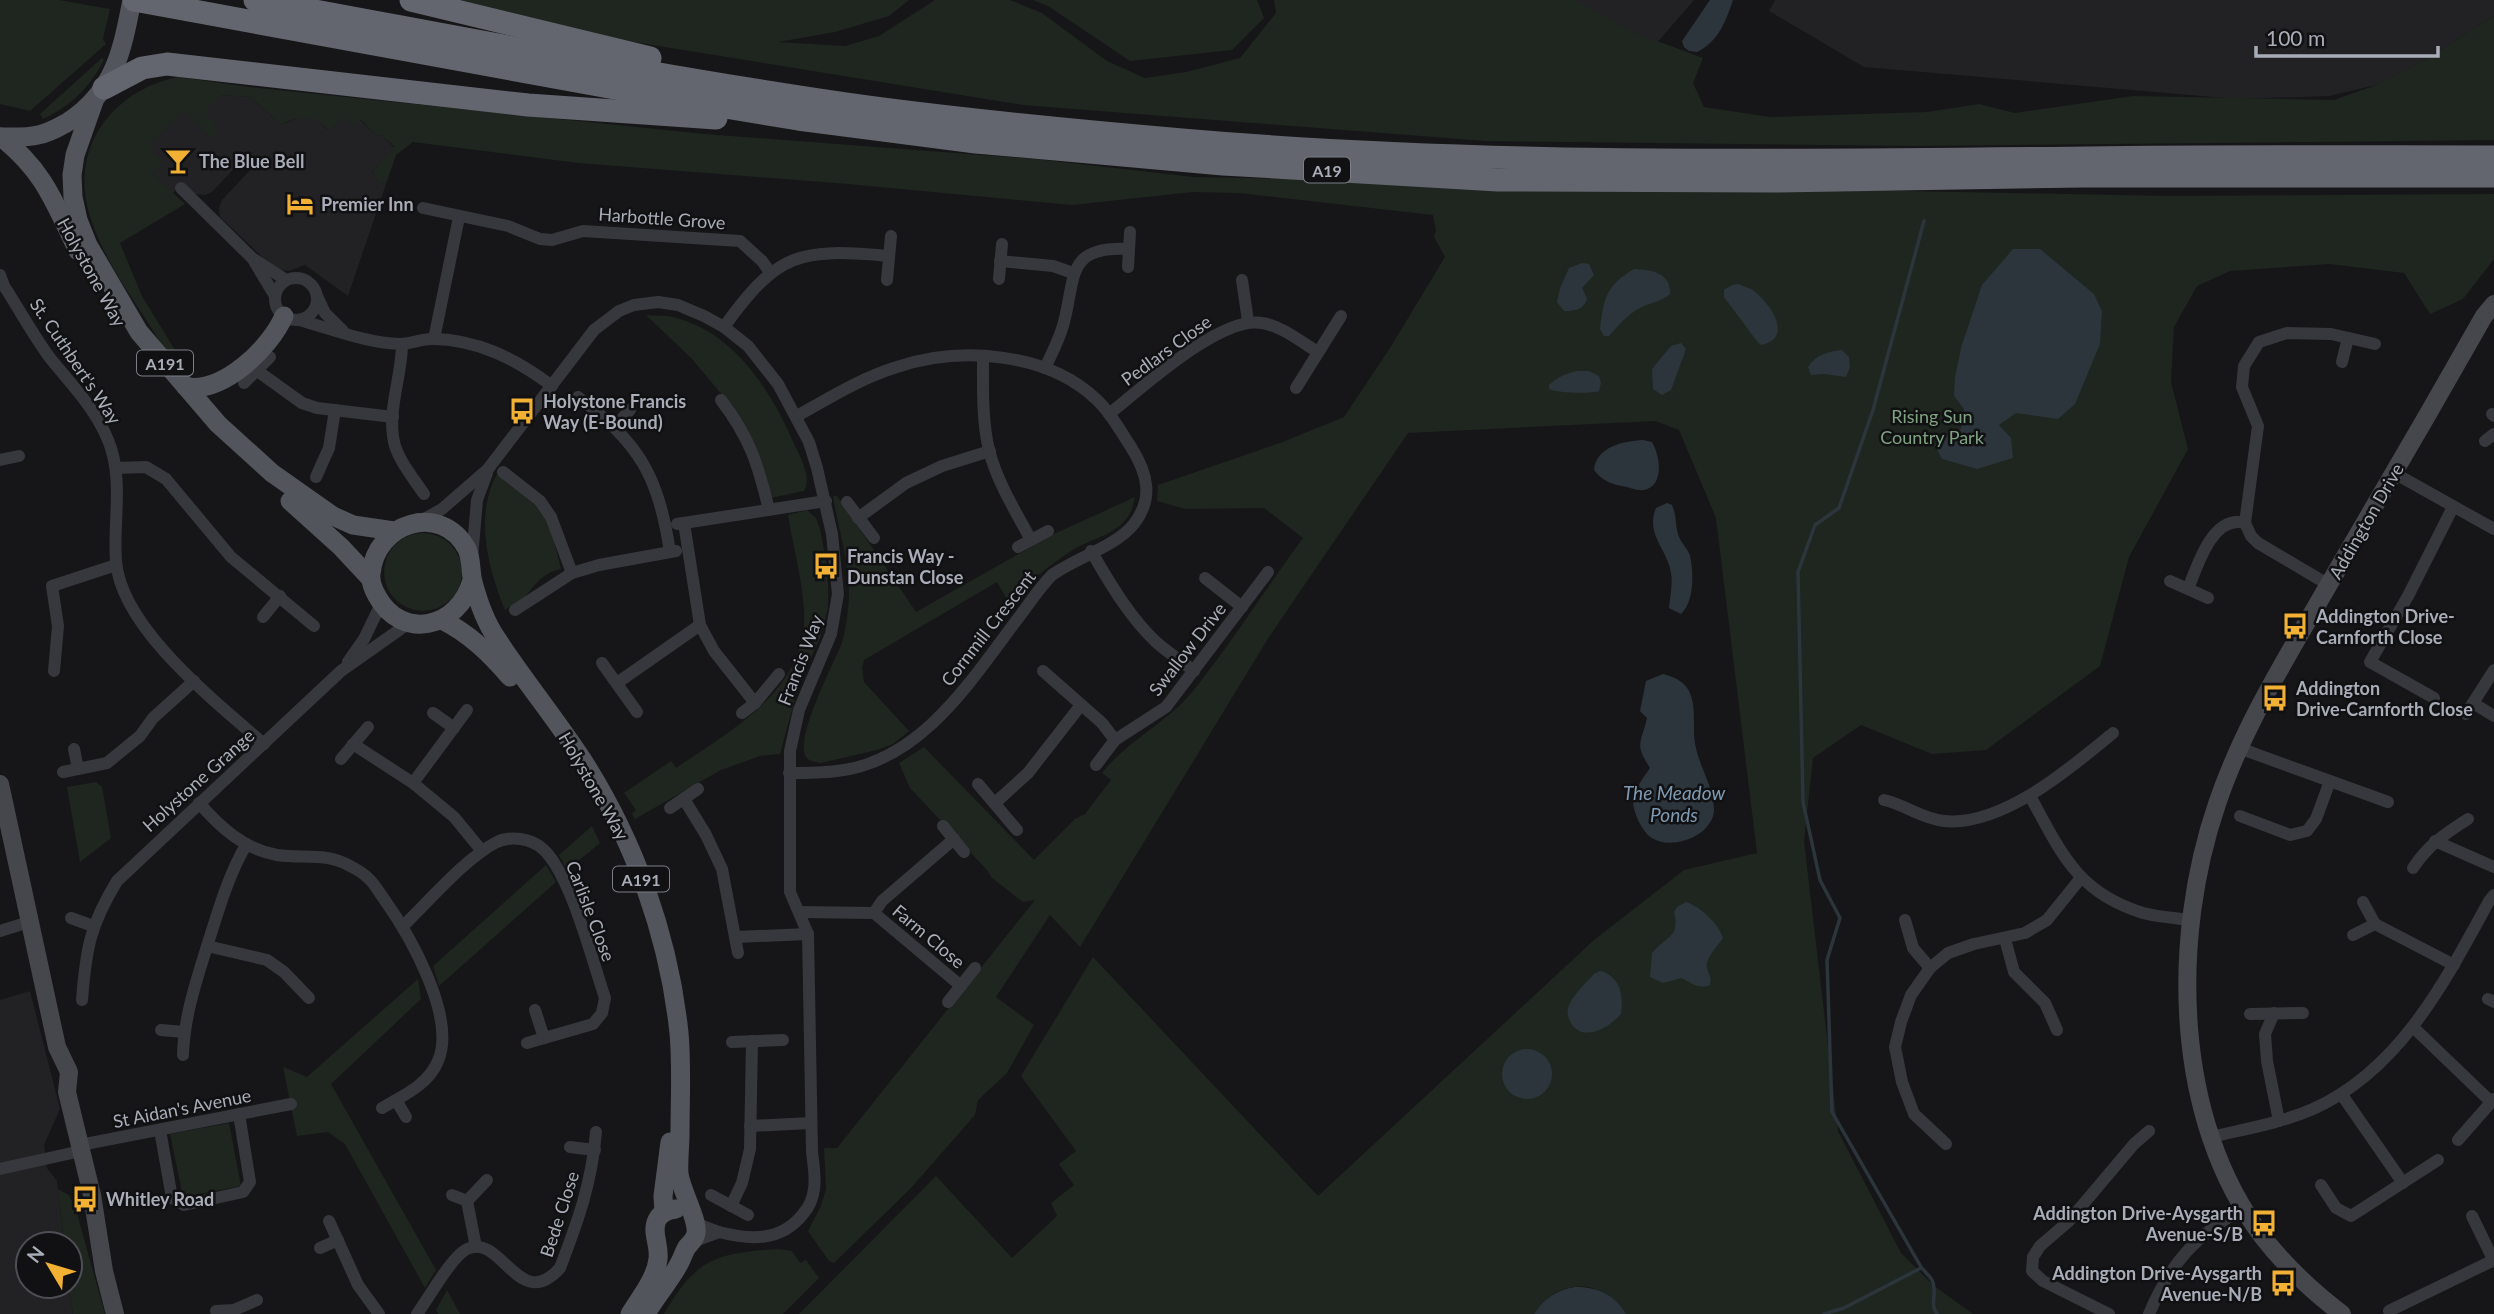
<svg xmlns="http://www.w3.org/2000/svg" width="2494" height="1314" viewBox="0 0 2494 1314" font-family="Lato,sans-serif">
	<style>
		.built { fill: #222225 }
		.green { fill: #1e261f }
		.water { fill: #2c353c }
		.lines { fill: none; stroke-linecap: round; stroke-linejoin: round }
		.stream { stroke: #2c353c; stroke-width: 3.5 }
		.street { stroke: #37383d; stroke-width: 12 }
		.secondary { stroke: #45474d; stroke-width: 18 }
		.primary { stroke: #53555c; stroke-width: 19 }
		.highway { stroke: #63666e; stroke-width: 23 }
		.labels { text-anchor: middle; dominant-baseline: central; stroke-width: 5; stroke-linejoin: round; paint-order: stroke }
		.shield { fill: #111113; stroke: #7b7e86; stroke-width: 2 }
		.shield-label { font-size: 16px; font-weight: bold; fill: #a8adb8 }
		.poi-label { font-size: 18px; font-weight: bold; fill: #a8adb8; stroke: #111113; text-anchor: start }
		.street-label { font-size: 18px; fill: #a8adb8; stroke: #111113 }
		.park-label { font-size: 18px; fill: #7fa381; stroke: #111113 }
		.water-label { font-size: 19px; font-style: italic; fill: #7f9bb3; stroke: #111113 }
	</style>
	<rect width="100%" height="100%" fill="#161618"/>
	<g class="built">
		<polygon points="1555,0 1694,0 1655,45"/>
		<polygon points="1775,0 2494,0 2494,16 2418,64 2376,85 2329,96 2237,99 1864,67 1769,11"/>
		<polygon points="221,95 250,97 282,125 301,116 312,117 330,131 343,116 360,120 377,136 380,134 395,148 372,172 380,183 387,181 348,296 305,265 289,271 275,269 220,217 219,208 222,200 254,166 245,157 212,192 205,195 195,194 182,183 173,193 185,204 113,164 124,121"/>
		<polygon points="30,991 60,1109 44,1145 47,1168 57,1181 64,1244 28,1244 28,1286 69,1286 73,1314 0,1314 0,1000"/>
	</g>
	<g class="green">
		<polygon points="0,0 59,0 110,9 103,39 106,44 30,111 0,104"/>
		<polygon points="444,0 909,0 889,16 835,32 778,42 845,46 879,36 935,0 1010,0 1042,13 1107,61 1145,78 1186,72 1240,58 1276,13 1274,0 1576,0 1633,32 1703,58 1693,83 1704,107 1770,117 1927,112 1979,104 2015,113 2133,96 2334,100 2376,85 2418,64 2494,16 2494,140 1913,146 1485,141 1023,105 615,39"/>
		<polygon points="1033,0 1257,0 1264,18 1232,50 1130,61 1048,6"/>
		<path d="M102,58L104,60C90,87 71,106 43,119L40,114Z"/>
		<path d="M178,77L249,87L705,134L1035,159L1194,177L2168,196L2494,194V259L2463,299L2430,314L2404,273L2329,264L2230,271L2197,286L2174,327L2171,382L2188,449L2129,557L2100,666L1986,750L1932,754L1861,725L1813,758L1804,841L1838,1131L1901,1253L1933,1285L1973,1314H1626C1603,1277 1557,1278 1534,1314H799L936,1176L1012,1258L1057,1216L1051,1203L1074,1185L1059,1164L1076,1151L1021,1076L1093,957L1318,1196L1594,940L1684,870L1757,853L1716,518L1679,430L1655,421L1408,433L1269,637L1080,947L1050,915L996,997L1034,1025L1007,1073L978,1100L975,1115L911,1188L834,1263L829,1261L808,1231L821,1206L826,1189L824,1148H837L1035,900L1023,902L992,878L987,870L910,788L899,763L924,747L1034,860L1075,819L1085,814L1111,780L1102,773C1128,740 1167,723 1193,691C1232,642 1266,588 1303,538L1264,508L1185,509L1157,501L1158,485L1280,443L1344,417L1390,348L1445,257L1434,237L1436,231L1433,215L1239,193L1193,192L1072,205L848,184L578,163L413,142L396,155L387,181L380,184L372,172L395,147L380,134L377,136L361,120L354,126L343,117L330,131C313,116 301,113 282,125L250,97L221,95L204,112L212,120L217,131L211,137L183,110L151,144L154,154L162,162L152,174L185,204L120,243L142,296L192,378C171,363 157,336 143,315C121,282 96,244 87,205C73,142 117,89 178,77Z"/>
		<path d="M646,315C654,316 664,315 673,317C735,332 772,392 795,446C801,458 812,479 804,491L770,498L723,396L692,359Z"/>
		<path d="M497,474L541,510L551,529L561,569C546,572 537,581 529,592C524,600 512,605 505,610C488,568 474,516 497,474Z"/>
		<path d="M833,496H837L916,612L1054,534L1135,497C1133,504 1132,512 1127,518C1115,534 1093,539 1076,548C1064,555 1017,589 1014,599C1012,603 1013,607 1013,610L997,582L864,660L862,668L864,682L909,731L893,744L877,750L821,763C815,762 810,762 806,757C794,739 833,665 841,645C846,631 848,612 849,597C850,562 838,530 833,496Z"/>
		<path d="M807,510L816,518L820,529L828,571V608L820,638L799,684L780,754L760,756L721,770L635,819L632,814L636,810L624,793L671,761L676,768C731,730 809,689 804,610C802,578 793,546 788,515Z"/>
		<circle cx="423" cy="572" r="39"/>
		<polygon points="96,782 102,787 111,838 80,862 67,787"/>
		<polygon points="592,826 600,843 567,870 559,855"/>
		<polygon points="546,865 556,882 439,986 433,966"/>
		<polygon points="418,979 421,999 331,1084 436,1270 425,1288 345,1144 328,1132 297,1136 283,1067 307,1077"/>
		<polygon points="229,1123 241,1186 183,1197 170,1134"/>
		<polygon points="58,1189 69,1195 76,1210 105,1314 73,1314 69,1286 70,1244 64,1244"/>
		<path d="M778,1249L792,1251L800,1263L806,1260L819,1278L783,1314H664C696,1258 717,1253 778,1249Z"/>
		<polygon points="447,1290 460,1314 438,1314 436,1310"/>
	</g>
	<g class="water">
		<path d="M1710,0H1733C1726,21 1718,42 1697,52L1689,51L1684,47L1682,41Z"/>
		<polygon points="2013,249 2040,249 2094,294 2102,311 2100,344 2075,404 2058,419 2016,413 1999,425 2011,438 2013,458 1977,469 1942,459 1935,445 1944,436 1961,429 1964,409 1954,396 1955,377 1961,348 1982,285"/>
		<path d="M1582,263L1589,264L1594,275L1582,288L1587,299C1583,310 1575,311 1564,311L1557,302L1560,288L1569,268Z"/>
		<path d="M1634,269C1651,270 1671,272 1670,294C1662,301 1654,302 1644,306C1628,313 1620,324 1609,336H1604L1600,329C1604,297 1606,286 1634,269Z"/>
		<path d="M1738,284C1743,286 1749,288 1753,290C1770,303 1795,338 1761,345L1756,340L1724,297V290L1732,285Z"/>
		<polygon points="1681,343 1686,349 1671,390 1662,395 1653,389 1652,369 1671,346"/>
		<path d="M1842,350L1849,357L1850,367L1846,377L1824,374L1811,375L1808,367C1815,355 1829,351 1842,350Z"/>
		<path d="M1578,371H1589L1599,376L1601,383L1599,391C1590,394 1556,393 1549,389V385C1558,377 1566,373 1578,371Z"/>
		<path d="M1643,440L1652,442C1660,455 1665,486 1644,490C1637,491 1629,487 1622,486C1610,484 1602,480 1594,470C1596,447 1623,441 1643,440Z"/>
		<path d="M1667,503L1672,505C1677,516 1675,527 1679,537C1682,544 1688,549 1690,556C1694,573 1694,602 1681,614L1669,608C1670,597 1673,584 1671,573C1668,550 1645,534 1656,508Z"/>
		<path d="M1663,674C1696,682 1694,703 1694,732C1694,760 1713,782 1714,809C1714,836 1671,851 1652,838C1642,832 1633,812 1633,801C1634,789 1644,777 1650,768C1634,743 1641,744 1647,718L1640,711L1646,681Z"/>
		<path d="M1686,902C1701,907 1719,924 1723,938C1717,947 1705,958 1707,968C1709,976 1712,977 1710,985C1698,990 1691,982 1681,978L1663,983L1650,977L1652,953C1667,935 1680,938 1674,912L1677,907Z"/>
		<path d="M1600,971C1620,976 1624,995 1621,1014C1609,1028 1581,1044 1570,1021C1567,1016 1567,1011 1569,1005C1574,994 1586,983 1594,974Z"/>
		<circle cx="1527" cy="1074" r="25"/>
		<path d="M1575,1287C1598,1287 1614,1294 1626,1314H1534C1544,1298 1557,1290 1575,1287Z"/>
	</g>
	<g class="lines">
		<g class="stream">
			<path d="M1924,221L1873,410L1839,508L1815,525L1798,572L1803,802L1820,880L1840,918L1827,960L1832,1112L1921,1267C1924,1271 1930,1276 1932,1280C1938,1292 1929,1303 1937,1314"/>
			<polyline points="1824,1314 1844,1308 1921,1268"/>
		</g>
		<g class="street">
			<polyline points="181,188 252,258 286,280"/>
			<polyline points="423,208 508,226 540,239 552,240 583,231 740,241 762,261 770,272"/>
			<polyline points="254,261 275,296"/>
			<polyline points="1000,261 1053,266 1073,273"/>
			<polyline points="1128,267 1130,232"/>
			<path d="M0,275L4,286C19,309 33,335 50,358C71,384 95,408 108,440C124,478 113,521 116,561C121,628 216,702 264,744"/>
			<circle cx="296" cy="299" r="21"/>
			<polyline points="999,279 1002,244"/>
			<polyline points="887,280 891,236"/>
			<polyline points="1242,280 1248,321"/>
			<polyline points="317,296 325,313 343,331"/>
			<path d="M299,320C332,329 366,343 400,344C410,344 421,339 432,339C477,339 516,359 552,386"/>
			<path d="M724,327C778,252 799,248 889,256"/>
			<polyline points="434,339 459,217"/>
			<path d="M402,344C402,375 387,411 394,442C398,460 414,479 424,494"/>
			<path d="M983,357C983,388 982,421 989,450C997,482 1016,512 1031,540"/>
			<polyline points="2342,362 2348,338"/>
			<path d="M1045,368C1052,353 1060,338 1064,322C1076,276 1066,246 1129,249"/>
			<polyline points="256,370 302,403 317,408 393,417"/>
			<polyline points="244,383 270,357"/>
			<polyline points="1296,388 1341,316"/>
			<path d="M578,397C640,444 658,475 670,552"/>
			<path d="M721,400C750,438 758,464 769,510"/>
			<path d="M1109,414C1142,388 1221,315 1262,323C1282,326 1301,342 1318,352"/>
			<polyline points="2492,414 2494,416"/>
			<polyline points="615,426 630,410"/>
			<polyline points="2485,441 2494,434"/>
			<polyline points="0,460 19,456"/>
			<polyline points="116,468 146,467 166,479 231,557 314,626"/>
			<polyline points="503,472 540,501 551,517 572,573"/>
			<polyline points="2394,473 2494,529"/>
			<polyline points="316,477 329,448 335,410"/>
			<polyline points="847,502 874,538"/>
			<polyline points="858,518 906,483 942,466 990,451"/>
			<path d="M419,522L442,509L488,469L594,330L619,311L634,305L658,302L678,305L704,316L724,327L748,346L778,384L809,442L817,468L832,534L838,594L831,634L799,710L790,751V892L808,934L812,1151C813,1163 816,1177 814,1189C813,1198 809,1207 803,1214C781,1242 750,1240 719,1232"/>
			<polyline points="684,523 700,625 714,651 755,703"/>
			<polyline points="677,524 826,501"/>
			<polyline points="1018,547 1048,531"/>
			<path d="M1091,551C1110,583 1128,615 1155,641C1167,652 1181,661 1194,671"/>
			<polyline points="472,558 477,500 487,473"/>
			<polyline points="1205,578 1242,607"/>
			<polyline points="2170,581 2208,598"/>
			<polyline points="2329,585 2258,543 2251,536 2245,523 2258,426 2242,387 2244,366 2259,342 2287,333 2331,334 2375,344"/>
			<path d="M2188,589C2197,567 2212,514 2245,523"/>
			<polyline points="515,610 572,573 599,565 676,551"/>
			<polyline points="263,617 280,596"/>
			<polyline points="348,662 364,639 381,604"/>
			<polyline points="602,663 637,712"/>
			<polyline points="54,671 58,626 52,586 116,565"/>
			<polyline points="1043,671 1102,723 1115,740"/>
			<polyline points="617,683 700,625"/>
			<polyline points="2434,698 2370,662 2408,596 2453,507"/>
			<polyline points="2473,703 2494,716"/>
			<polyline points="433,713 454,728"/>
			<polyline points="742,713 755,703 779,674"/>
			<polyline points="2466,714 2494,670"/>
			<polyline points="353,744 413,783 454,817 482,851"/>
			<polyline points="2239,748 2388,802"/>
			<polyline points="74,749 78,769"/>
			<polyline points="341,759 368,727"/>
			<polyline points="1096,765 1115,740 1166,707 1268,572"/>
			<polyline points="63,772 107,763 140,736 153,718 194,681"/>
			<path d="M789,773C805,773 821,773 837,771C920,762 970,682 1016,621C1028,606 1038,589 1052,575C1076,558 1116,546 1133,525C1154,499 1148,474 1131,447C1121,432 1111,413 1097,400C1047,352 960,346 897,367C861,378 829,398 797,416"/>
			<polyline points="413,783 467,710"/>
			<polyline points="978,784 1017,830"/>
			<path d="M2030,796C2061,852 2076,892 2143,913C2158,917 2176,918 2191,920"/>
			<polyline points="684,799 706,835 722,869 738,953"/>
			<path d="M1884,800C1906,805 1920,818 1944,821C2002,827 2072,767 2113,733"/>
			<path d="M199,803C221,828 244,849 277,855C303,859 326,852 350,866C356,869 363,873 368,878C374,883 379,892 384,899C409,934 457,1017 438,1061C428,1085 404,1095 382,1108"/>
			<polyline points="995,803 1028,773 1081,705"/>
			<polyline points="670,808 698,789"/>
			<polyline points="2240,816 2290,835 2307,831 2316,819 2330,781"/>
			<polyline points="943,826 964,852"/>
			<polyline points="2435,841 2494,867"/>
			<path d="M2413,868C2428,845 2446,833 2468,819"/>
			<polyline points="799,912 874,913 961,986"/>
			<polyline points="874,913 882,901 954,839"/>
			<polyline points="71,918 93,926"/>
			<polyline points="1905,920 1913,948 1930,968"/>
			<polyline points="2375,924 2454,965"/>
			<path d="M403,926C428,902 466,858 495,843C510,835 532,838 544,850C571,876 592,960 605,998L602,1013L593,1024L527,1043"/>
			<polyline points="0,931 29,922"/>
			<polyline points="2353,935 2375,924 2363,902"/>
			<polyline points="736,937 808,934"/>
			<polyline points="2005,939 2014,972 2045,1003 2057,1030"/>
			<polyline points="207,946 267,960 284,972 309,998"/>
			<polyline points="2488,999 2494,1002"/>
			<path d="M82,1000C86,949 90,925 117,881L341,671L409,623"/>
			<polyline points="948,1002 975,968"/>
			<polyline points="535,1010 544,1038"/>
			<polyline points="2274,1013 2265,1034 2267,1061 2279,1121"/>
			<polyline points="2250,1014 2303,1013"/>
			<polyline points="2413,1027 2491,1102"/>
			<polyline points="161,1030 184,1032"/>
			<polyline points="732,1042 783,1040"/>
			<path d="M183,1055C184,1016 197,979 208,943C219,909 228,876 246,845"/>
			<polyline points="2342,1095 2403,1183"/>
			<polyline points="396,1100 406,1117"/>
			<polyline points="750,1126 811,1123"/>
			<polyline points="160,1130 172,1198 184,1205 243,1192 250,1182 239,1114"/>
			<path d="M2211,1137C2245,1129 2281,1123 2313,1109C2400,1070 2446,980 2489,901L2494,895"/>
			<polyline points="2458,1140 2494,1099"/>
			<polyline points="1946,1144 1914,1114 1902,1082 1895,1047 1901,1022 1911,995 1930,968 1948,953 1974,944 2025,933 2047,920 2080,879"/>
			<polyline points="80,1145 291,1104"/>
			<polyline points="570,1147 595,1150"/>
			<polyline points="0,1169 81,1151"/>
			<polyline points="2321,1185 2336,1208 2351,1216 2438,1160"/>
			<polyline points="452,1195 467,1201 487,1180"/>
			<polyline points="711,1195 748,1215"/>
			<polyline points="467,1201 476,1247"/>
			<polyline points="731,1206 742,1183 750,1149 752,1041"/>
			<polyline points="2472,1216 2493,1259"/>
			<polyline points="329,1221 358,1285 379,1314"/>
			<polyline points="692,1242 719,1232 695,1223"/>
			<polyline points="320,1248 338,1240"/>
			<polyline points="216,1311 234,1310 257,1300"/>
			<polyline points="2389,1311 2494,1260"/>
			<path d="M417,1314C429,1298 451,1257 467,1249C501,1232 519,1314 560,1268C578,1221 592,1182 596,1132"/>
			<polyline points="2109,1314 2043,1281 2032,1271 2033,1257 2040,1246 2069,1221 2134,1144 2149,1131"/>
			<path d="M2149,1314C2171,1262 2195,1236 2244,1208"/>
		</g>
		<g class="secondary">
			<polyline points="0,784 57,1047 69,1072 67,1092 92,1195 104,1271 115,1314"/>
			<path d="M2342,1314C2312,1291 2285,1266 2262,1236C2173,1119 2171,938 2217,804C2244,724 2290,652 2332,579C2383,492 2434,404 2484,316L2494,304"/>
		</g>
		<g class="primary">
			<polyline points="94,101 75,155 72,175 73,197 78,220 88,245 139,332 218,424 272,473 333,516 353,525 394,531"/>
			<path d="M0,137C12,137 26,138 38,135C49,133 59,127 68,122C115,91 122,51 132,0"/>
			<path d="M1,137C45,172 54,202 78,251"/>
			<path d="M186,387C224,393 270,348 284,316"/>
			<polyline points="290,501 341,547 370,578"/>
			<path d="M472,580C459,628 402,642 377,596C373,589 370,582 371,574C375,523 441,501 467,549C472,560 470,571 473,582C478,601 486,623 497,639C524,680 555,718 582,759C634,840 669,936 679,1033C682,1066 680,1100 680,1134C680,1147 678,1161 679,1174C681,1190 698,1219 696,1233C695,1240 691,1242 687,1247C684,1251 683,1257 680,1262C671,1280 656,1296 646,1314"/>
			<path d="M442,620C470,634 490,654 510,677"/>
			<polyline points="664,1212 663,1196 670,1142"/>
			<path d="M630,1314C640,1298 656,1278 658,1259C660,1245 651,1232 657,1220C661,1212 668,1210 676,1209"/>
		</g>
		<g class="highway">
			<polyline points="134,0 653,95 798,119 976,142 1223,164 1498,180 1776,181 2083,176 2494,176"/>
			<path d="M255,0C458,37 662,78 867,107C972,121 1077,131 1182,140C1483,166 1785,161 2087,158C2222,156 2358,157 2494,157"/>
			<polyline points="411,0 650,58"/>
			<polyline points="104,88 142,68 167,64 528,105 716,118"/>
		</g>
	</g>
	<defs>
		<g id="bar-bare" transform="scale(2.1)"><path d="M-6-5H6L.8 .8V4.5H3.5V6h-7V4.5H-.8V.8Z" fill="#f2b134" stroke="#111113" stroke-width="2.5" paint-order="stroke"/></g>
		<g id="hotel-bare" transform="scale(2.1)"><path d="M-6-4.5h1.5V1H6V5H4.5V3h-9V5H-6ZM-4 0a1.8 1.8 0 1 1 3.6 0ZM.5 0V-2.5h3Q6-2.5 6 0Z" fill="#f2b134" stroke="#111113" stroke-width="2.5" paint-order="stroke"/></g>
		<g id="bus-bare" transform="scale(2.1)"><path d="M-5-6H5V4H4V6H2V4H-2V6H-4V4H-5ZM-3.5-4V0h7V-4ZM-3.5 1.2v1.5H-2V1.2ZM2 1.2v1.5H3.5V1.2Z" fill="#f2b134" stroke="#111113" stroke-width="2.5" paint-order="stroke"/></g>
	</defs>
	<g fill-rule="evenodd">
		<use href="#bar-bare" x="178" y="161"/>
		<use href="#hotel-bare" x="300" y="204"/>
		<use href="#bus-bare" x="522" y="411"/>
		<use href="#bus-bare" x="826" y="566"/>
		<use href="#bus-bare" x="2295" y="626"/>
		<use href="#bus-bare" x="2275" y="698"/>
		<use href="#bus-bare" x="85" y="1199"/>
		<use href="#bus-bare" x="2264" y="1223"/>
		<use href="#bus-bare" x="2283" y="1283"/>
	</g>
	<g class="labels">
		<g class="shield">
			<rect x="1304" y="157.5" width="46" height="25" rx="5"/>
			<rect x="137" y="350.5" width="56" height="25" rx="5"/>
			<rect x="613" y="866.5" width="56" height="25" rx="5"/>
		</g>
		<g class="shield-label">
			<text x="1327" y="170">A19</text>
			<text x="165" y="363">A191</text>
			<text x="641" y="879">A191</text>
		</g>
		<g class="poi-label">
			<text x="199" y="161">The Blue Bell</text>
			<text x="321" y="204">Premier Inn</text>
			<text x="543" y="401">Holystone Francis<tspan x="543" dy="21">Way (E-Bound)</tspan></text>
			<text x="847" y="556">Francis Way -<tspan x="847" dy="21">Dunstan Close</tspan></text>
			<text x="2316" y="616">Addington Drive-<tspan x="2316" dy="21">Carnforth Close</tspan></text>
			<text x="2296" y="688">Addington<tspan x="2296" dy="21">Drive-Carnforth Close</tspan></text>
			<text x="106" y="1199">Whitley Road</text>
			<text x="2243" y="1213" text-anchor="end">Addington Drive-Aysgarth<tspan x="2243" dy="21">Avenue-S/B</tspan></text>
			<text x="2262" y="1273" text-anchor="end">Addington Drive-Aysgarth<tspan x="2262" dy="21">Avenue-N/B</tspan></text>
		</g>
		<g class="street-label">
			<text transform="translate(662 218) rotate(4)">Harbottle Grove</text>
			<text transform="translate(92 272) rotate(61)">Holystone Way</text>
			<text transform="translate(1166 350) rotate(-36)">Pedlars Close</text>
			<text transform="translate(76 361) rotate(56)">St. Cuthbert's Way</text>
			<text transform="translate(2366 521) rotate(-60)">Addington Drive</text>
			<text transform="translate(988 628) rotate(-52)">Cornmill Crescent</text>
			<text transform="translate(1187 649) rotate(-52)">Swallow Drive</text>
			<text transform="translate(800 660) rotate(-69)">Francis Way</text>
			<text transform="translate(198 780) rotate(-42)">Holystone Grange</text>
			<text transform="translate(594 786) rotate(60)">Holystone Way</text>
			<text transform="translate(591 911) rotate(69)">Carlisle Close</text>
			<text transform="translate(929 936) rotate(40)">Farm Close</text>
			<text transform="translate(182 1108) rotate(-11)">St Aidan's Avenue</text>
			<text transform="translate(559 1214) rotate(-72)">Bede Close</text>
		</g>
		<g class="park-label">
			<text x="1932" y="416">Rising Sun<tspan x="1932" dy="21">Country Park</tspan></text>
		</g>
		<g class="water-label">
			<text x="1674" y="792">The Meadow<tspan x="1674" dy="22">Ponds</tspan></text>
		</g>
	</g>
	<g transform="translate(49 1265) rotate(308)"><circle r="33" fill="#111113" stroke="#4d4f55" stroke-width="2"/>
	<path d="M0-5L12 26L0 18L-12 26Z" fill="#f2b134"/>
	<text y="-10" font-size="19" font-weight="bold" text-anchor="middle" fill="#a8adb8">N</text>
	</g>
	<path d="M2256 46v10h182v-10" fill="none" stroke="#a8adb8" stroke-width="3.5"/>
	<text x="2266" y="46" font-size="21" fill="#a8adb8" stroke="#111113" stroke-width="5" paint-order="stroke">100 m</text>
</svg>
